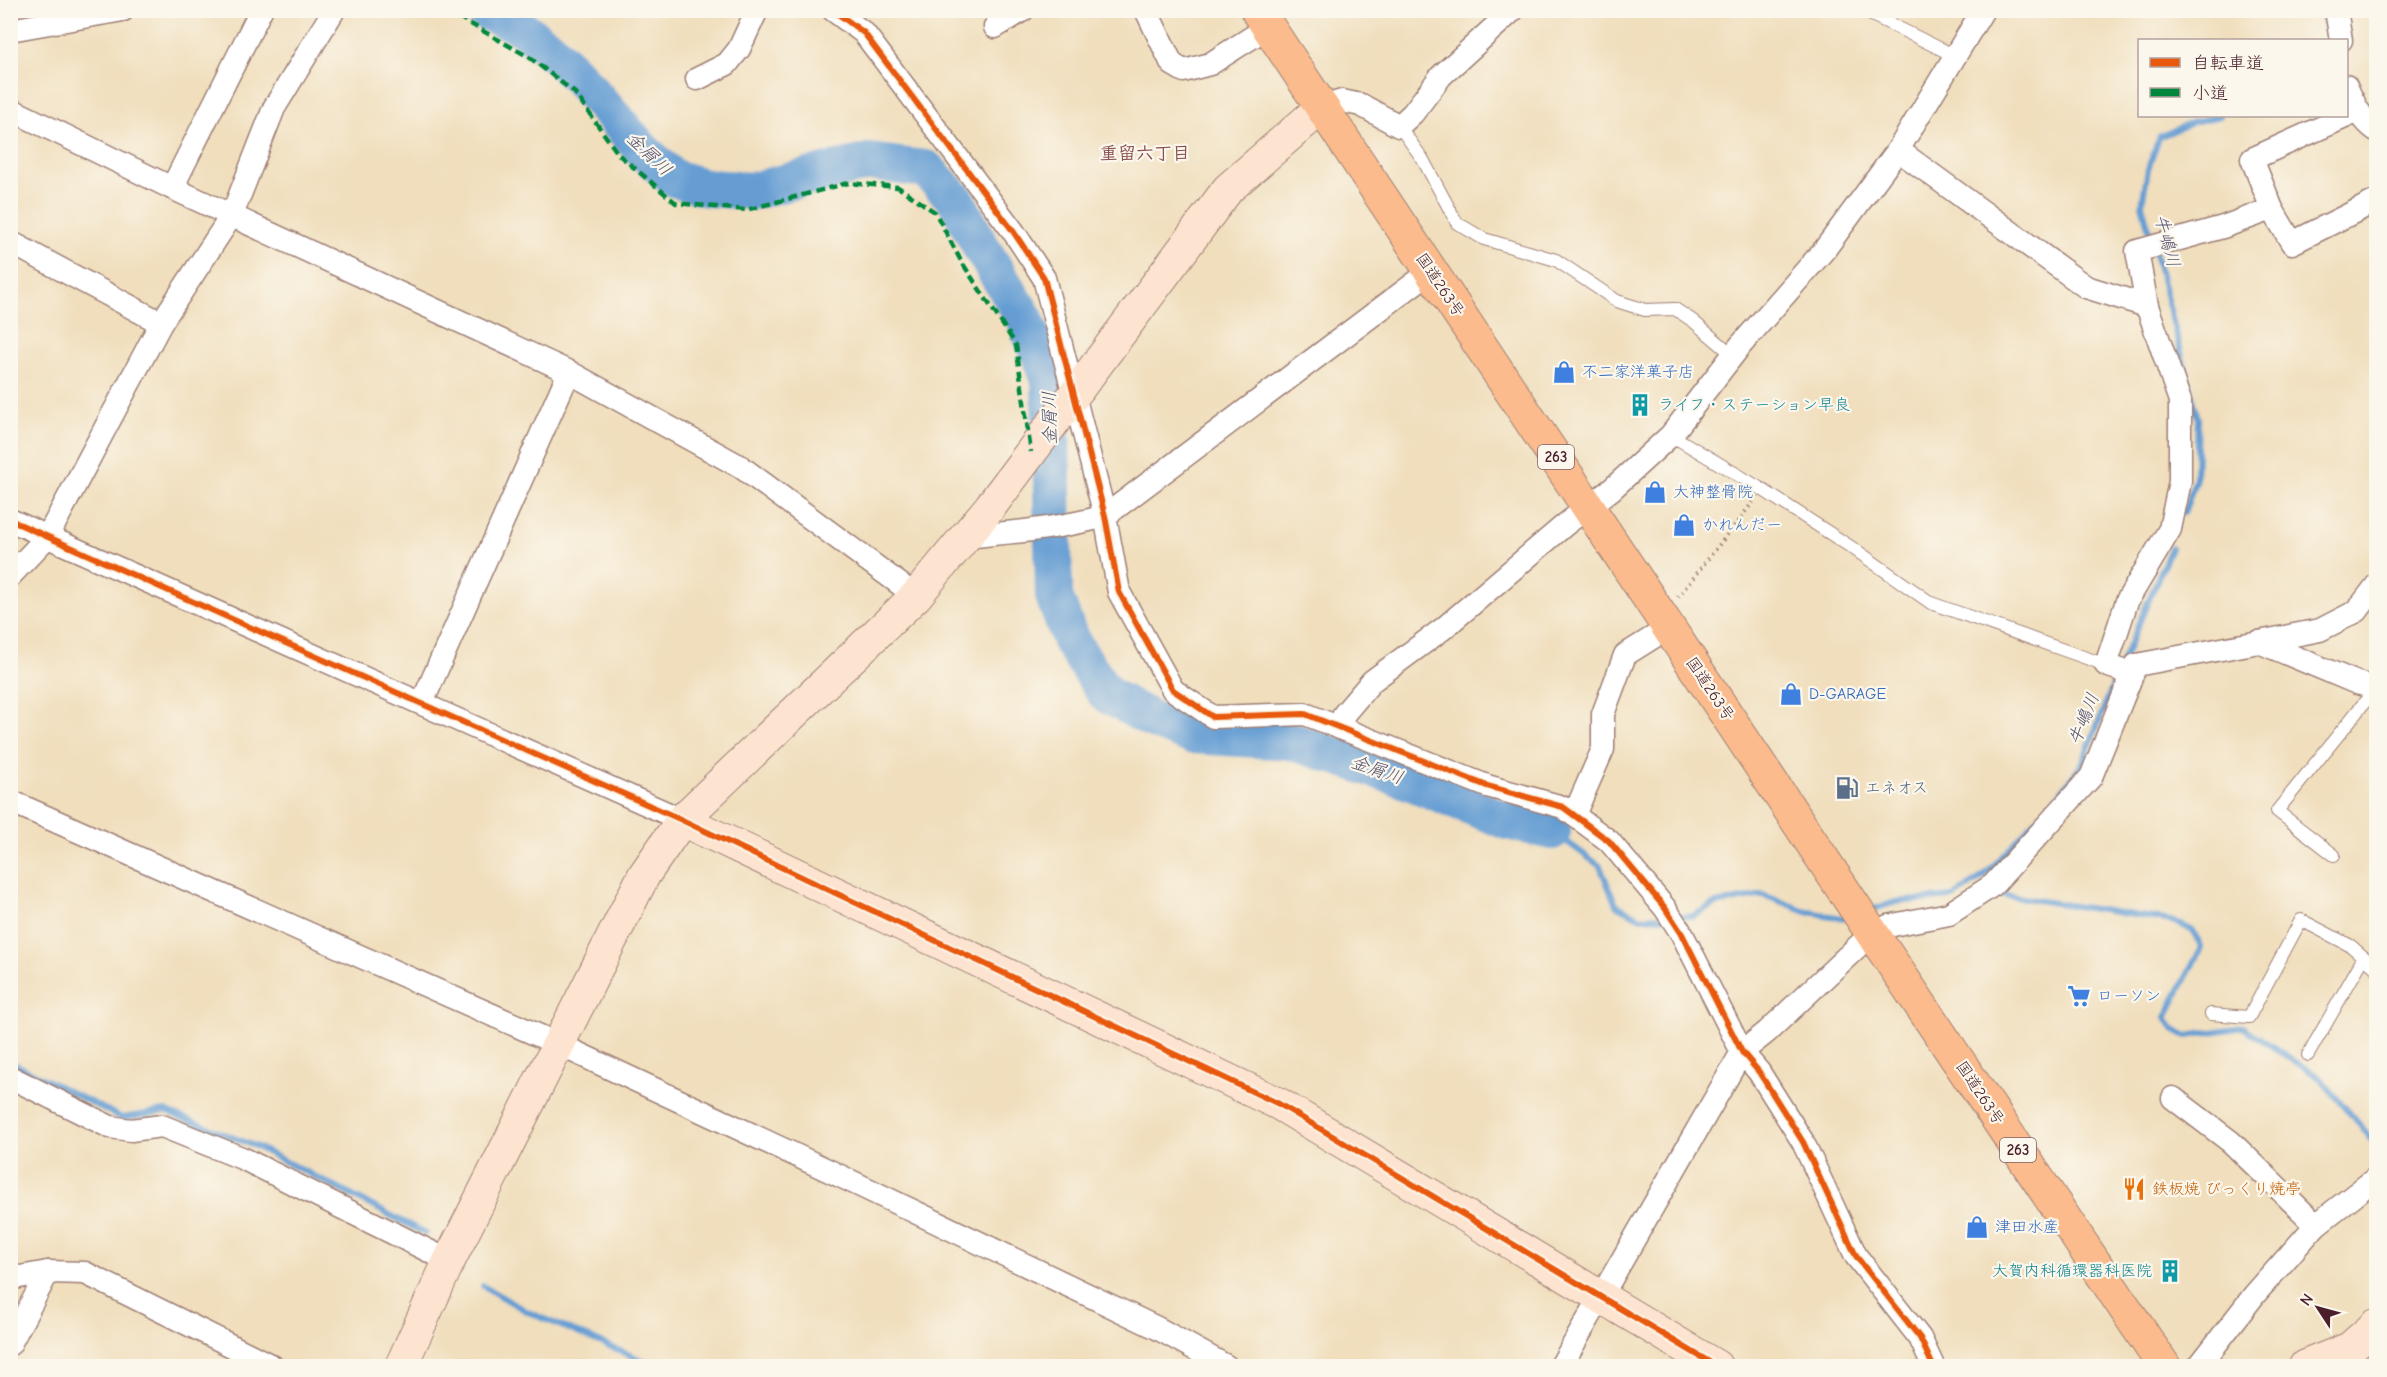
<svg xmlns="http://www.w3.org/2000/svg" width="2387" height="1377" font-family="'Comic Neue','Klee One',sans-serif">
<rect width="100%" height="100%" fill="#fbf7ec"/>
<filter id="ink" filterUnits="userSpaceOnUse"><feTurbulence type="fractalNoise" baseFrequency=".0167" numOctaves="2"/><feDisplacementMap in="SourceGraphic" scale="12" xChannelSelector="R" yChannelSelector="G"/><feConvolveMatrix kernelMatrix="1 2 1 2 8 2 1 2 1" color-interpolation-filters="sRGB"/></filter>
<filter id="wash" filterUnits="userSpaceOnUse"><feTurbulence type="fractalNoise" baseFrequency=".008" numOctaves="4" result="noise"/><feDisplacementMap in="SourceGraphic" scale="24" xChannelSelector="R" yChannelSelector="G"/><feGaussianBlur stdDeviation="1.35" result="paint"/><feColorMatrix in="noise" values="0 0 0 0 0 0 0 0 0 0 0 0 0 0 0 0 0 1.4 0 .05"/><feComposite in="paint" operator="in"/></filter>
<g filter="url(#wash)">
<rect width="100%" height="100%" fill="#f0debc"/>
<polygon fill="#d2bec3" points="2376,1339 2376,1366 2337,1366"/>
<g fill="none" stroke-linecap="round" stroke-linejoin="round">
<g stroke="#659dd3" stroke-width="6">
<polyline points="2318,10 2325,22 2330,40"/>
<polyline points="2152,242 2142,204 2148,169 2159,137 2193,122 2220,116"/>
<polyline points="2155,252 2198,419 2196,478 2184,513"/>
<polyline points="2121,665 2171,548"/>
<polyline points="1552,831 1600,866 1616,905 1641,918 1663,917"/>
<path d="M1997,894L2172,921C2187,927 2197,930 2201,948L2166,1017L2173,1029L2187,1036L2243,1027L2320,1078L2376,1144"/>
<polyline points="1869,910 1896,902 1953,897 1985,875 2054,801 2082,764 2117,675"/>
<polyline points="1677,917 1693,916 1715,904 1763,895 1809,912 1842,918 1848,917"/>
<polyline points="10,1062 122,1118 165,1111 255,1146 425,1233"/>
<polyline points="483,1286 528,1312 656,1366"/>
</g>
<polyline stroke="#659dd3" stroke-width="38" points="483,10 517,25 550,49 581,80 644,152 673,178 708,188 752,191 869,162 926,169 956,200 982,249 1025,319 1050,380 1054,596 1071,641 1106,694 1151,719 1191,735 1291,741 1401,778 1507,821 1552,831"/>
</g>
</g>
<g filter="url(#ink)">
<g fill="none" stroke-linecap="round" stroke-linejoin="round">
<g stroke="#9d7e74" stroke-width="14">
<g id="lane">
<polyline points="1862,10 1955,56"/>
<polyline points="1399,126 1422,158 1457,223 1484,239 1556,260 1617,301 1645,310 1675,309 1693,321 1733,355"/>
<polyline points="1671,435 1763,490 1857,551 1931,603 2106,665"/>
<polyline points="2334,855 2277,811 2376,688"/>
<polyline points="2211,1014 2249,1017 2301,920 2351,946 2376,968"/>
<polyline points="2308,1055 2364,957"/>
</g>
</g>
<g stroke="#9d7e74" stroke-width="25">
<g id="street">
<polyline points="833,10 864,33 1013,231 1044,278 1105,516 1119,592 1173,690 1213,717 1305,714 1487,786 1563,807 1609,841 1665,908 1682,934 1742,1052 1759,1072 1803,1142 1856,1256 1920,1338 1933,1366"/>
<polyline points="1146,10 1172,64 1184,71 1210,64 1268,27"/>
<polyline points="2336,10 2341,40"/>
<polyline points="995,27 1023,10"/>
<polyline points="10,30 123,10"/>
<polyline points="697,79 727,64 739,49 757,10"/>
<path d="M2346,86C2354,103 2361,120 2376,130"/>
<polyline points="1322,107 1342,101 1361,105 1399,126 1413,113 1441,76 1513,10"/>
<polyline points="10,109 172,188 569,372 741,467 916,596"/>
<polyline points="1898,150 2086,287 2147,306"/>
<polyline points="172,188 261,10"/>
<polyline points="2272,209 2252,159 2358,111"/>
<polyline points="10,242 161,323"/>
<polyline points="10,520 682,820"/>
<path d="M965,537C1013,532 1059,529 1105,516L1431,271"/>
<polyline points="10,576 48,536 161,323 232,215 274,108 334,10"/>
<polyline points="2259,642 2320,630 2357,611 2376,586"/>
<polyline points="2132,674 2106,665 2127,601 2170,529 2180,481 2180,401 2147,306 2137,251 2223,227 2272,209 2292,243 2376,201"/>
<polyline points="422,703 569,372"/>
<polyline points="1340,728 1344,714 1372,681 1444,628 1566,524 1612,489 1671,435 1740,346 1825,249 1898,150 1983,10"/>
<polyline points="10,801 560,1045 838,1175 1157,1328 1226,1366"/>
<polyline points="1574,815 1603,749 1603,714 1625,655 1668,628"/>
<polyline points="10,1077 110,1127 131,1130 162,1126 244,1159 449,1261"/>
<polyline points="2173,1098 2231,1142 2316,1225"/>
<polyline points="10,1277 14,1278 48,1272 85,1273 272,1366"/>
<polyline points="10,1344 48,1272"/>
<polyline points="1561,1366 1742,1052 1767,1032 1872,933 1888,926 1949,914 1993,885 2091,777 2136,665 2259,642 2357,683 2376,688"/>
<polyline points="2199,1366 2255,1294 2316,1225 2376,1178"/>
</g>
</g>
<g stroke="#9d7e74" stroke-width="34">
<g id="secondary">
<polyline points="682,820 1279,1104 1716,1366"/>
<polyline points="401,1366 449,1261 644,875 682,820 916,596 990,507 1228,189 1322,107"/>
<polyline points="2305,1366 2350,1348 2376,1325"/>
</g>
</g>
<g stroke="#9d7e74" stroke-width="35">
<polyline id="highway" points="1257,10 1872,933 2164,1366"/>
</g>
<polyline stroke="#9d7e74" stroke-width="4" stroke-dasharray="1.5 4.5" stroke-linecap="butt" points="1678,597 1753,502"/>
<use href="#lane" stroke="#fff" stroke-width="12"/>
<use href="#street" stroke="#fff" stroke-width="22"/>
<use href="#secondary" stroke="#fde4d1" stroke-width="32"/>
<use href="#highway" stroke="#fbbb8c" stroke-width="33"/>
<polyline stroke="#00873e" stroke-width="4.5" stroke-dasharray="9 4.5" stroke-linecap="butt" points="446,10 529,57 575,93 619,155 676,203 746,210 848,183 898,187 935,212 961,261 1016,345 1031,452"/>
<g stroke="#fbf7ec" stroke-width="10">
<g id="cycleway">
<polyline points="833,10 864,33 1013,231 1044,278 1105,516 1119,592 1173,690 1213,717 1305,714 1487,786 1563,807 1609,841 1665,908 1682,934 1742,1052 1759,1072 1803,1142 1856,1256 1920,1338 1933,1366"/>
<polyline points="10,520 682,820 1279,1104 1716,1366"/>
</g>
</g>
<use href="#cycleway" stroke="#e8590c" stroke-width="6"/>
</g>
</g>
<defs>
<g id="shop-bare" transform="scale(1.8)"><path d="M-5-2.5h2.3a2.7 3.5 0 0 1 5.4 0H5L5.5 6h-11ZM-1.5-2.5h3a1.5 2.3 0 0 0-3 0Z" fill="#3f7fe0" stroke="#fbf7ec" stroke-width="2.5" paint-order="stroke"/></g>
<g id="building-bare" transform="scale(1.8)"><path d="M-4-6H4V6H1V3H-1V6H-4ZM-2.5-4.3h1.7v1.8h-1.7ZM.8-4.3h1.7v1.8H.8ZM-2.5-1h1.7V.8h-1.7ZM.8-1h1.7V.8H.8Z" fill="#0f9aa8" stroke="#fbf7ec" stroke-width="2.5" paint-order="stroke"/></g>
<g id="fuel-bare" transform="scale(1.8)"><path d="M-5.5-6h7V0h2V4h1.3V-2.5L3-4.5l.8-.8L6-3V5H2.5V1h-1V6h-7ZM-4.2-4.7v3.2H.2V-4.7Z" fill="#5c6f8a" stroke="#fbf7ec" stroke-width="2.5" paint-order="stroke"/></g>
<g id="supermarket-bare" transform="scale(1.8)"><path d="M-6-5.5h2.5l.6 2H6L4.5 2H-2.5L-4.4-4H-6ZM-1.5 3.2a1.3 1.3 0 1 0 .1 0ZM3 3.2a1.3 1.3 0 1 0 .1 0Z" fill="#3f7fe0" stroke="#fbf7ec" stroke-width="2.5" paint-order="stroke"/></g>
<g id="restaurant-bare" transform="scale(1.8)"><path d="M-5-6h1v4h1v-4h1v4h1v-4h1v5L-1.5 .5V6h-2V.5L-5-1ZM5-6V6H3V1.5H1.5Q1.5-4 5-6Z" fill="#e8710a" stroke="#fbf7ec" stroke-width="2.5" paint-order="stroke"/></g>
</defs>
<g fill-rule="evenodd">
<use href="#shop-bare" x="1564" y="372"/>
<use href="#building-bare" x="1640" y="405"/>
<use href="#shop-bare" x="1655" y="492"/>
<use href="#shop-bare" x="1684" y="525"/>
<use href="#shop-bare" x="1791" y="694"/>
<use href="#fuel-bare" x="1847" y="788"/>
<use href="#supermarket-bare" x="2079" y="996"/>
<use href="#restaurant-bare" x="2134" y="1189"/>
<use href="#shop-bare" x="1977" y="1227"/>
<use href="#building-bare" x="2170" y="1271"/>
</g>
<g text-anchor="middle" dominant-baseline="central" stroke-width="4.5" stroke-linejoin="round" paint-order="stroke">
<g fill="#fbf7ec" stroke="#7f6065" stroke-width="1.5">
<rect x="1538" y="445" width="36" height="24" rx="4.5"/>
<rect x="2000" y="1138" width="36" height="24" rx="4.5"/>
</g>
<g font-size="15" font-weight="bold" fill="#4a1f2b">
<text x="1556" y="457">263</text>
<text x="2018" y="1150">263</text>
</g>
<g font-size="16" fill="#4a1f2b" stroke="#fbf7ec">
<text transform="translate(1440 285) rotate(56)">国道263号</text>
<text transform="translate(1710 689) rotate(56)">国道263号</text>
<text transform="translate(1980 1093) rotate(56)">国道263号</text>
</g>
<g font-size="16" fill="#366cbe" stroke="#fbf7ec" text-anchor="start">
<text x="1582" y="372">不二家洋菓子店</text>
<text x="1673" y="492">大神整骨院</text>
<text x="1702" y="525">かれんだー</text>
<text x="1809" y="694">D-GARAGE</text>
<text x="2097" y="996">ローソン</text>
<text x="1995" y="1227">津田水産</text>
</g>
<g font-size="16" fill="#0d838f" stroke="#fbf7ec" text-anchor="start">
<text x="1658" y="405">ライフ・ステーション早良</text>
<text x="2152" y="1271" text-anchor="end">大賀内科循環器科医院</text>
</g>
<g font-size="16" fill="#4e5e75" stroke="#fbf7ec" text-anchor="start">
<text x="1865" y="788">エネオス</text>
</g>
<g font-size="16" fill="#c56008" stroke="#fbf7ec" text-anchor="start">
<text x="2152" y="1189">鉄板焼 びっくり焼亭</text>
</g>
<g font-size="18" font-weight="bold" fill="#894f52" stroke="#fbf7ec">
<text x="1145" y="153">重留六丁目</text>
</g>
<g font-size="18" font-style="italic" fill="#55516e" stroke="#fbf7ec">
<text transform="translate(649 154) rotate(44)">金屑川</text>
<text transform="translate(2167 241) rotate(75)">牛嶋川</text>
<text transform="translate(1050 418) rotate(-91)">金屑川</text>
<text transform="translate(2084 719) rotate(-68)">牛嶋川</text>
<text transform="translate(1377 770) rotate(19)">金屑川</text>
</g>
</g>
<rect width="2387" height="1377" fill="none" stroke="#fbf7ec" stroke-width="36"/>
<rect x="2138" y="39" width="210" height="78" fill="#fbf7ec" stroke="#b4a19f" stroke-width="1.5"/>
<rect x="2150" y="58" width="30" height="9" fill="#e8590c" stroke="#b4a19f" stroke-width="1.5"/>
<text x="2192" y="69" font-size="18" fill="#4a1f2b">自転車道</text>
<rect x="2150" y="88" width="30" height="9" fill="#00873e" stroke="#b4a19f" stroke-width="1.5"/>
<text x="2192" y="99" font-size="18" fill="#4a1f2b">小道</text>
<g transform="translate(2318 1308) rotate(306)" stroke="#fbf7ec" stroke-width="4.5" paint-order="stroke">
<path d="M0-4.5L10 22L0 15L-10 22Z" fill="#4a1f2b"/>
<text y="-9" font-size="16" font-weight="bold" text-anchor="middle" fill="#4a1f2b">N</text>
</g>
</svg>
